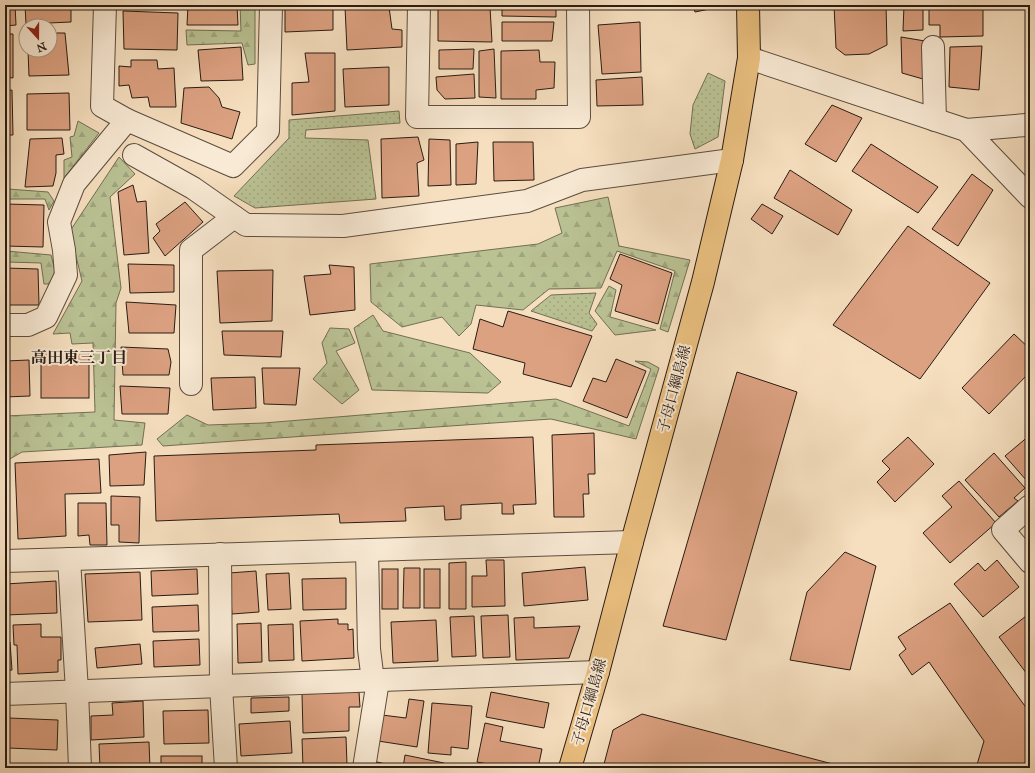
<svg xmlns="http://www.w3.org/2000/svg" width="1035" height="773" font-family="'IM FELL Great Primer','Noto Serif JP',serif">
<defs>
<pattern id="grass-dots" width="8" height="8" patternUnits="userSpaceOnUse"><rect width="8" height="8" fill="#bac294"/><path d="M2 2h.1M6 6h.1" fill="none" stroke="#a0a67f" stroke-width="1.8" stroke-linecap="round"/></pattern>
<pattern id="forest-firs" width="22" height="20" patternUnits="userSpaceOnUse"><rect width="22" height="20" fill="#bac294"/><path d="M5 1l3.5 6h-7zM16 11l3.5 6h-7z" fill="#a0a67f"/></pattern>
</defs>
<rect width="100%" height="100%" fill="#f6dfbf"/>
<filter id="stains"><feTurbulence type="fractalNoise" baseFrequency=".005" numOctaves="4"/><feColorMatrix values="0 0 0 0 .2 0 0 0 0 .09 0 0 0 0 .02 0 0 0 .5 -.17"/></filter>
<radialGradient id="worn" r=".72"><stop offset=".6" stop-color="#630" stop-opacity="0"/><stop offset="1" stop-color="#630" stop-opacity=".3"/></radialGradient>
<g fill="url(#grass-dots)" stroke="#726f54">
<polygon points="708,73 725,81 718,137 695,149 690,134 693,105"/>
<polygon points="399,111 400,123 306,130 305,138 368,140 376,199 255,208 234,196 289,138 289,120"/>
<polygon points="596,293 589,313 597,324 592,331 531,311 551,295"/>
</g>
<g fill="url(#forest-firs)" stroke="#726f54">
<polygon points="240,5 255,5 255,64 248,65 242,43 187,45 186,30 241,31"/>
<polygon points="78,121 99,133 64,178 64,160 72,157 70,137 74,136"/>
<polygon points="119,157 135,174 110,197 121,288 116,303 114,420 145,423 142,445 22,452 8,460 5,467 5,416 95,412 93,343 72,344 70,333 53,334 82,281 70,231"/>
<polygon points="8,189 48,192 54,201 49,210 45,199 5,199"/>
<polygon points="608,197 619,246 690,260 668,332 660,329 675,271 617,251 601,288 549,289 523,310 476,305 471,324 459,336 442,317 402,327 371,302 370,264 538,244 562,233 555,208"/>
<polygon points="6,251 51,255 55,271 51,284 44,284 41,263 7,262"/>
<polygon points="609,286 616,290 610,317 656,330 615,335 595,311"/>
<polygon points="373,315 383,331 470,353 501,382 488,393 372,390 354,328"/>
<polygon points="330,328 349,329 355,343 336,351 359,390 342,404 313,379 327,363 322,343"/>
<polygon points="635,361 648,362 659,368 636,439 551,419 163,446 157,439 187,415 208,425 264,423 556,399 629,426 651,369"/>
</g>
<g fill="#dca181" stroke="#291c14">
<polygon points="5,5 15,5 16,25 5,26"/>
<polygon points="25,5 71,5 71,22 26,24"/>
<polygon points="188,5 237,5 238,25 187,25"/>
<polygon points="285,5 333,5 333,30 285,32"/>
<polygon points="438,5 490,7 492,42 438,41"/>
<polygon points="502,5 556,5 556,17 502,16"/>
<polygon points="693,5 719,5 719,7 695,12"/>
<polygon points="834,5 886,5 887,45 869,54 845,55 836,48"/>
<polygon points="904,5 923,5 923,30 903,31"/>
<polygon points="929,5 983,5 983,36 940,37 940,25 929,25"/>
<polygon points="345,7 389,7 392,29 402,30 402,47 347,50"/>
<polygon points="123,11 178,13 177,50 124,49"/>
<polygon points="502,22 554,22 552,41 502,41"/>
<polygon points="640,22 641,72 602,74 598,25"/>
<polygon points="50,33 65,33 69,75 29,76 28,50 50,50"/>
<polygon points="5,34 13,34 13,78 5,77"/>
<polygon points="901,37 925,41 923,79 902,73"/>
<polygon points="982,46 979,90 949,87 950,47"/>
<polygon points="241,47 243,80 201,81 198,50"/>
<polygon points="474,49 473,69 439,69 439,50"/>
<polygon points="494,49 496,98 479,97 479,51"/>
<polygon points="539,50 540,62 555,62 554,88 536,90 536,99 501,99 501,51"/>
<polygon points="305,53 335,53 335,111 292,115 292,83 309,82"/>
<polygon points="131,60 157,60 158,69 174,68 176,107 150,107 148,97 132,98 129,85 119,86 119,66 131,67"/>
<polygon points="389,67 389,105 345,107 343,69"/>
<polygon points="474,74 475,98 445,99 437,90 436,77"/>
<polygon points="642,77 643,105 597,106 596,80"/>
<polygon points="209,87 219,98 222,107 240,112 232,139 181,123 184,88"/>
<polygon points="12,90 13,135 5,135 5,91"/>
<polygon points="69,93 70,130 27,130 27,94"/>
<polygon points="832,105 862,118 836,162 805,144"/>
<polygon points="418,137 424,160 417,163 419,196 382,198 381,139"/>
<polygon points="62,138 64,154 56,155 56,173 53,186 25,187 30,139"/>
<polygon points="429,139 450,140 451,185 428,186"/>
<polygon points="478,142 476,184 456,185 456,144"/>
<polygon points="493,142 533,142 534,180 494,181"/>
<polygon points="871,144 938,187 918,213 852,171"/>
<polygon points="790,170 852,210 838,235 774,198"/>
<polygon points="972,174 993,190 958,246 932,229"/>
<polygon points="133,185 137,202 146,201 149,253 124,255 118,192"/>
<polygon points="185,202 203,222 165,256 153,238 160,231 156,224"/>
<polygon points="5,204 44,205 43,247 5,246"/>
<polygon points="762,204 783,216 772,234 751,219"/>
<polygon points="908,226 990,283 920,379 833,325"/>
<polygon points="620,254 672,273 658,324 615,311 622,285 610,279"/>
<polygon points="128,264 174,265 174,292 130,293"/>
<polygon points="329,265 354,267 355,310 310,315 304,276 331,274"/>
<polygon points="5,268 38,269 39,305 5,305"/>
<polygon points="273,270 272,321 220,323 217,271"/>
<polygon points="126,302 176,305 174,333 129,333"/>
<polygon points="508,311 592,336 571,387 523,374 525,363 473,349 480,319 503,327"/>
<polygon points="222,331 283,331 281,357 224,355"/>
<polygon points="1014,334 1030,349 1030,372 989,414 962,388"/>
<polygon points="121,347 168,349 171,362 169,375 123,375"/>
<rect x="41" y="351" width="48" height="47"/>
<polygon points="616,359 646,371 627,418 583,401 593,378 606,382"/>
<polygon points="29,360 30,396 5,397 5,361"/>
<polygon points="262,368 300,368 296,405 264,404"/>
<polygon points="737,372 797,392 726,640 663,626"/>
<polygon points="255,377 256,408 213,410 211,378"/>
<polygon points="120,386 170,388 168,414 122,414"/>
<polygon points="594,433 595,474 588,474 589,494 583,494 584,517 554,517 552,435"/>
<polygon points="1030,435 1030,479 1027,481 1005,456"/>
<polygon points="533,437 536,504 513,505 514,514 502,514 502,503 461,505 461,519 445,520 444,506 405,508 406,521 340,523 339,514 156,521 154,456 316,450 316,445"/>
<polygon points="908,437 934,464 895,502 877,482 890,469 882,461"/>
<polygon points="146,452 144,485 110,486 109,455"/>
<polygon points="994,453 1025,488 1014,498 1018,501 999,517 965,480"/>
<polygon points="99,459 101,493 65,494 66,536 18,539 15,463"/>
<polygon points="959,481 996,523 950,563 923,533 952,507 942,496"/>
<polygon points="111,496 140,497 139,543 119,542 119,525 111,525"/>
<polygon points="78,503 106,503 107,545 90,545 89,535 78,536"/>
<polygon points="845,552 876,566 850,670 790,660 807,592"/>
<polygon points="486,560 504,560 505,606 472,607 472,576 487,576"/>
<polygon points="997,560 1019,587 983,617 954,584 978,563 985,571"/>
<polygon points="466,562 466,609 449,609 449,563"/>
<polygon points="585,567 588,600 524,606 522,573"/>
<polygon points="404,568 420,568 420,608 403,608"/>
<polygon points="197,569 198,594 152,596 151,571"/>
<rect x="382" y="569" width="16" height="40"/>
<rect x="424" y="569" width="16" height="39"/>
<polygon points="256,571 259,612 232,614 229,573"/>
<polygon points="140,572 142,620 88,622 85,574"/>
<polygon points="289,573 291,609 268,610 266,574"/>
<polygon points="346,578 346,609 303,610 302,579"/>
<polygon points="56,581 57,613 5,615 5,584"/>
<polygon points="950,603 1030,713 1030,768 976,768 984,741 929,662 912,675 899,655 906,649 898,637"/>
<polygon points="198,605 199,631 153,632 152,607"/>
<polygon points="1030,613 1030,671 1027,674 999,637"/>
<polygon points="508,615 510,657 483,658 481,616"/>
<polygon points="474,616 476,656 452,657 450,617"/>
<polygon points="534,617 534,628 580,626 569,658 516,660 514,618"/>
<polygon points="338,619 338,624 348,624 348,630 353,629 354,658 302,661 300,621"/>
<polygon points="436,620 438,661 393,663 391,622"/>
<polygon points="261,623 262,662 238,663 237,624"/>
<polygon points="41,624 41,637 61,637 61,660 58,660 58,672 18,674 17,645 14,645 13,625"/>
<polygon points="293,624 294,660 269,661 268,625"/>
<polygon points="199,639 200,665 154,667 153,641"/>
<polygon points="5,642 10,642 12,670 5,671"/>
<polygon points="140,644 142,664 97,668 95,648"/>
<polygon points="359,692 360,707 349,707 349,731 303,733 302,694"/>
<polygon points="491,692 549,703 544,728 486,717"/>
<polygon points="289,697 289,711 251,713 251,698"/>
<polygon points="409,699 424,701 417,747 378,741 382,715 406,718"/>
<polygon points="143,701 144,737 91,740 91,716 113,715 112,703"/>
<polygon points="432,703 472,706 468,749 451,747 451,755 428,753"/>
<polygon points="208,710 209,743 164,744 163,711"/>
<polygon points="642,714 848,768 603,768 613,730"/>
<polygon points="9,718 58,720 57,750 8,748"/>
<polygon points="290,721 292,753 241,756 239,724"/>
<polygon points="485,723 503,727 500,741 542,749 538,768 508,768 477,762"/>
<polygon points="346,737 347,765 303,767 302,739"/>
<polygon points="149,742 150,768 100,768 99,744"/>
<polygon points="405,755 444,763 443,768 376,768 377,762 403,768"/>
<rect x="161" y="756" width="41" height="12"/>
<polygon points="67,764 68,768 43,768 43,765"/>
</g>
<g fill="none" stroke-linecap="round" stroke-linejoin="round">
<g stroke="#5c4d3f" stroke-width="24">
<g id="minor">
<polyline points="105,5 102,106 127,120 233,166 268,131 271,5"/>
<polyline points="419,5 417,117 579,117 578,5"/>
<polyline points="933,47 935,120"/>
<polyline points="749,58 966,130 1026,125 1030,124"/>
<polyline points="966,130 1030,197"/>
<polyline points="134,155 193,188 246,225 343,226 527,201 582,180 732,160"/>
<polyline points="5,325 28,325 46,317 66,275 64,250 59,222 74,184 127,120"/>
<polyline points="191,384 191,250 234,217"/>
<polyline points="1030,506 1003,530 1030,562"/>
<polyline points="220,554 221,686 226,768"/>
<polyline points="69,559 77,691 80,768"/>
<polyline points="5,561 632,542"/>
<polyline points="5,694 598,672"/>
<polyline points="364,768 377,687 373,681 369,649 367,550"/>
</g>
</g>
<g stroke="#291c14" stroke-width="24">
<polyline id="major" points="570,768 598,672 632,542 703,282 732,160 749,58 748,5"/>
</g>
<use href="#minor" stroke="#f9ead5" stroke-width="22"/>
<use href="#major" stroke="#ebc080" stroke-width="22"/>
</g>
<g text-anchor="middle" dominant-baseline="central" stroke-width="4" stroke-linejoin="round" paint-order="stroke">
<g font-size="15" fill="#291c14" stroke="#f9ead5">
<text transform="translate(674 389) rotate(-75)">子母口綱島線</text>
<text transform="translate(589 702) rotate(-74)">子母口綱島線</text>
</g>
<g font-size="16" font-weight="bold" fill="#291c14" stroke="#f9ead5">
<text x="79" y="357">高田東三丁目</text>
</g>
</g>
<rect width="1035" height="773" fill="none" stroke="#f6dfbf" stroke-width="20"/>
<rect x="6" y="6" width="1023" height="761" fill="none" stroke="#291c14" stroke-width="2"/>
<rect x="10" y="10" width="1015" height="753" fill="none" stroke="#291c14"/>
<g transform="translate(38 38) rotate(159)"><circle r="19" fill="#f9ead5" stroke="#a69888"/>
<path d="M0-3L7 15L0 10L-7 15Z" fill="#8f2418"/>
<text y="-6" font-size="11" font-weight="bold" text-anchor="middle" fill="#291c14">N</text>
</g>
<rect width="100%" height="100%" filter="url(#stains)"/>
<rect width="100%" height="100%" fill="url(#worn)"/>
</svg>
